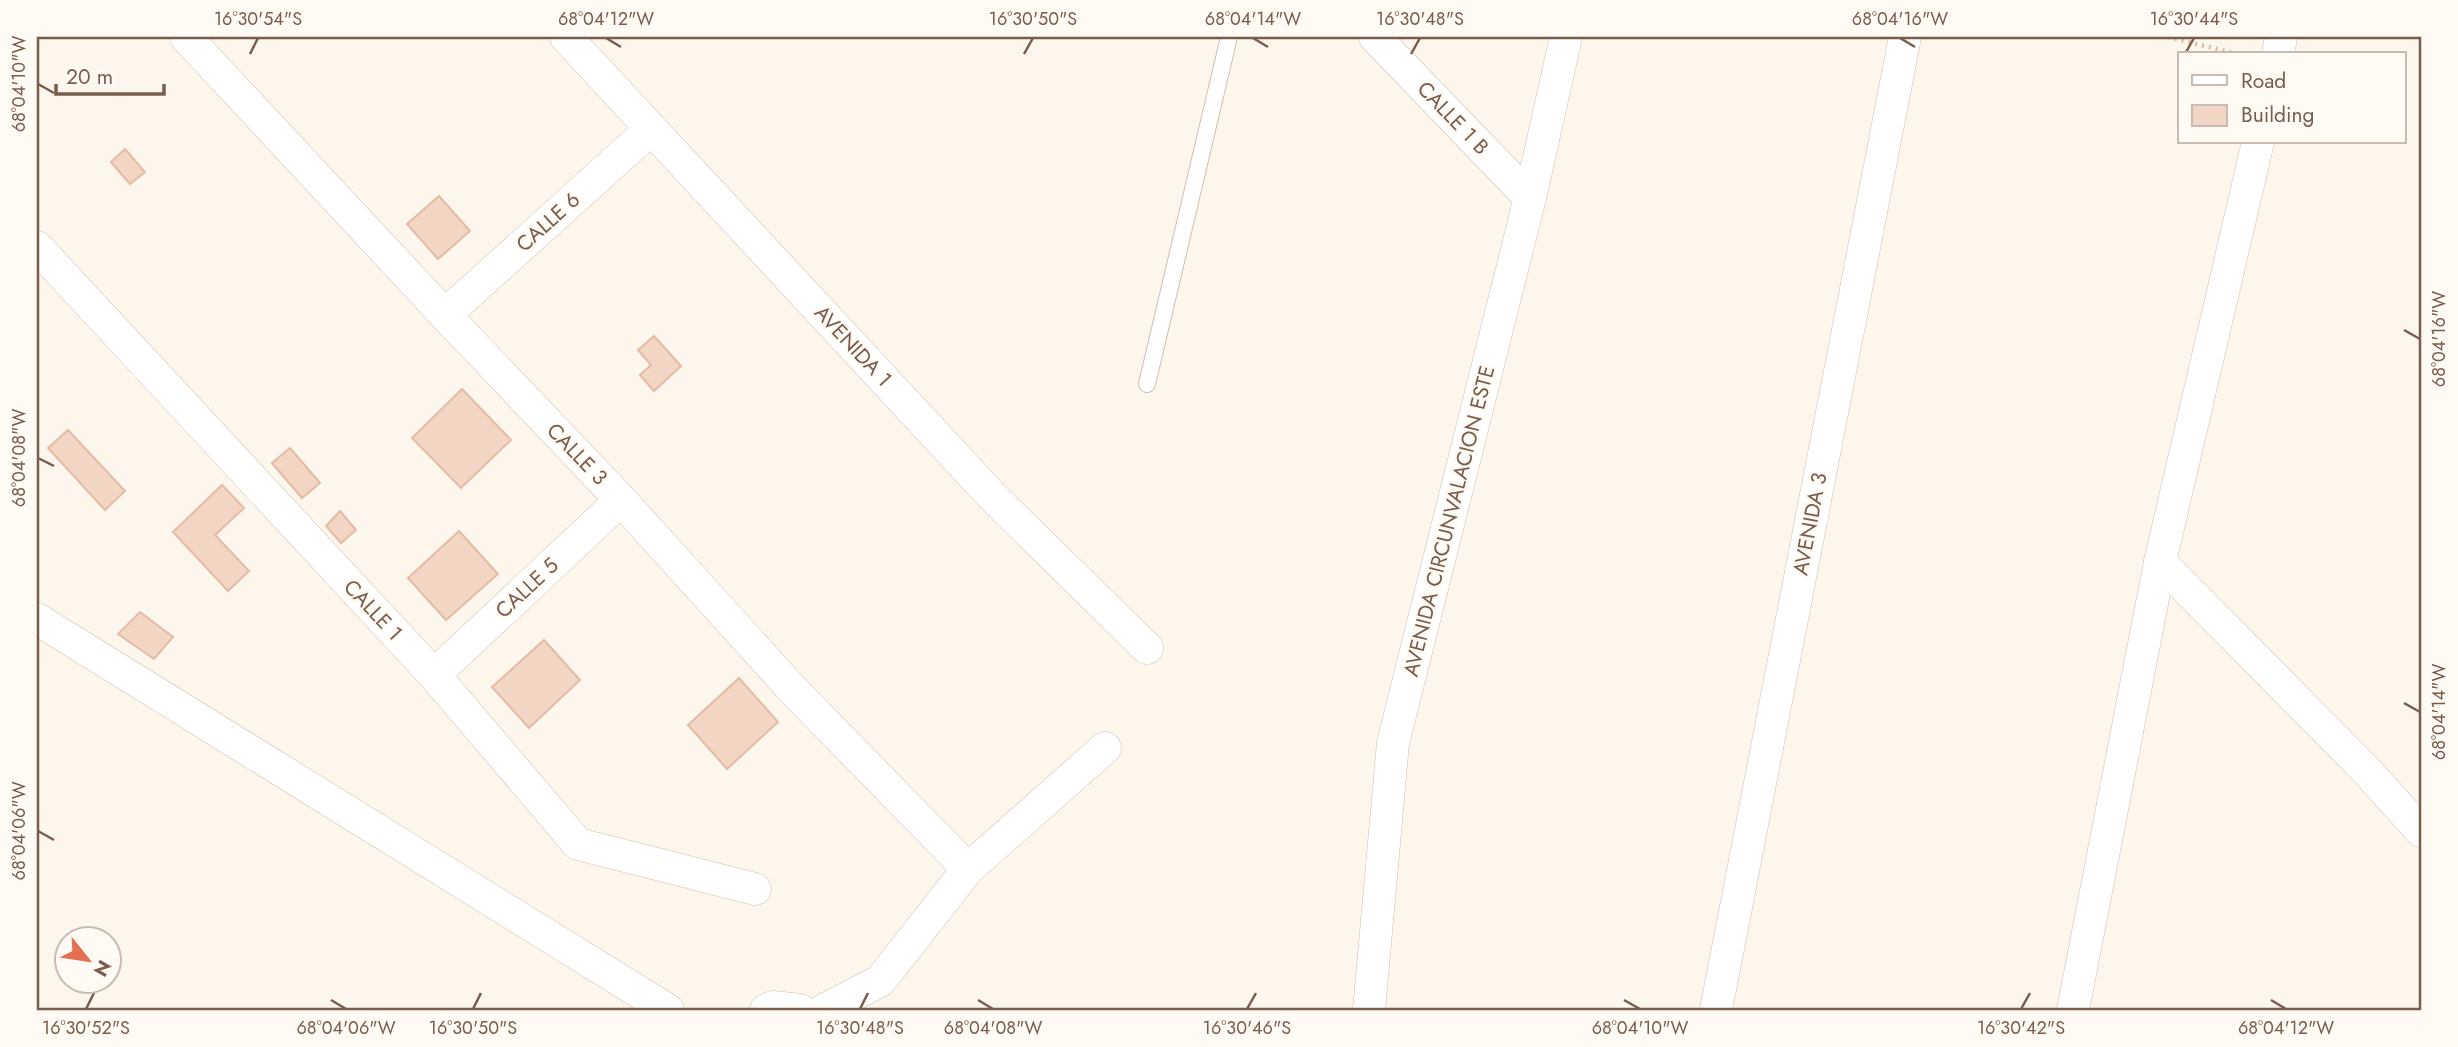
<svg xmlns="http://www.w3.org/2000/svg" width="2458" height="1047" font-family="Jost,sans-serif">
<rect width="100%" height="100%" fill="#fdf6ec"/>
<g fill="#f3d5c3" stroke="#e6bba3" stroke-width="2">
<polygon points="125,149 145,172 130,184 111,162"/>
<polygon points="439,196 470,231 438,259 407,224"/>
<polygon points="654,336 681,366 654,391 640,375 651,365 638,350"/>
<polygon points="462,389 511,440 461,488 412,438"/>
<polygon points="68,430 125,491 105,510 48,448"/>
<polygon points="290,448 320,483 302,498 272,463"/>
<polygon points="222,485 244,508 215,535 249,571 228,591 173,532"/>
<polygon points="340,511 356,530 341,543 326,526"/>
<polygon points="459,531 498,574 446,620 408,578"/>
<polygon points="140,612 173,637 154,659 118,634"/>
<polygon points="544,640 580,680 529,728 492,687"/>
<polygon points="739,678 778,722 727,769 688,725"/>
</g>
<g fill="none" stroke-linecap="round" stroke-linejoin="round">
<g stroke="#d1beb0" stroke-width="18">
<polyline id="service" points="1147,384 1229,37"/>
</g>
<g stroke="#d1beb0" stroke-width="33">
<g id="minor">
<polyline points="186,37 445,315 621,500 793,690 968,869"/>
<polyline points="566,37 993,497 1147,648"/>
<polyline points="1375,37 1530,198"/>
<polyline points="2278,54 2281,37"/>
<polyline points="37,247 434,675 578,844 755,889"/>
<polyline points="445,315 651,129"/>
<polyline points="2160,562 2366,770 2421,831"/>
<polyline points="37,619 668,1010"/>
<polyline points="434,675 621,500"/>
<polyline points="766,1010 773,1007 800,1010"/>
<polyline points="824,1010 880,981 968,869 1105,748"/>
<polyline points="1369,1010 1393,743 1530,198 1566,37"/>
<polyline points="1716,1010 1905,37"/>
<polyline points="2073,1010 2160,562 2258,142"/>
</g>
</g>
<polyline stroke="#d9b8a5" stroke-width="4.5" stroke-dasharray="2 5" stroke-linecap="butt" points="2168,37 2237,54"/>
<use href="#service" stroke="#fff" stroke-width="16"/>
<use href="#minor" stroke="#fff" stroke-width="32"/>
</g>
<path fill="none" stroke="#7a5c4d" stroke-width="2.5" d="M606,38L621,47M1253,38L1268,47M1900,38L1915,47M250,54L258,38M1024,54L1033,38M1411,54L1420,38M2185,54L2194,38M38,84L54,93M2404,330L2420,339M38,458L54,466M2404,703L2420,712M38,831L54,840M331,1000L346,1009M978,1000L993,1009M1624,1000L1640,1009M2271,1000L2286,1009M86,1009L94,993M473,1009L481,993M860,1009L868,993M1247,1009L1256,993M2021,1009L2030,993"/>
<g text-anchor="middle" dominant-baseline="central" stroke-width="5" stroke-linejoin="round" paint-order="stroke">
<g font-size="21" fill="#7a5c4d" stroke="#fffaf3">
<text transform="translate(1453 118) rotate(46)">CALLE 1 B</text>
<text transform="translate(548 222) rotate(-42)">CALLE 6</text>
<text transform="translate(853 346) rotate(47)">AVENIDA 1</text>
<text transform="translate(577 454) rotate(46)">CALLE 3</text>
<text transform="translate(1449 521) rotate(-76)">AVENIDA CIRCUNVALACION ESTE</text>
<text transform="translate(1810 524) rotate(-79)">AVENIDA 3</text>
<text transform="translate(527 588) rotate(-43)">CALLE 5</text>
<text transform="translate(373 610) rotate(47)">CALLE 1</text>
</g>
</g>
<rect width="2458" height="1047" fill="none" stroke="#fffaf3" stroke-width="77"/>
<rect x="2178" y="52" width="228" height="91" fill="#fffaf3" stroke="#cabbb1" stroke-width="2"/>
<rect x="2192" y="75" width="35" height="10" fill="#ffffff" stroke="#cabbb1" stroke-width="2"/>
<text x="2241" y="88" font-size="21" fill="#7a5c4d">Road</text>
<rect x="2192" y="105" width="35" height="21" fill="#f3d5c3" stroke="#cabbb1" stroke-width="2"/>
<text x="2241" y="122" font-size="21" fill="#7a5c4d">Building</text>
<g transform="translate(88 960) rotate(120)"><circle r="33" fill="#fffaf3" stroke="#cabbb1" stroke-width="2"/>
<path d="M0-5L12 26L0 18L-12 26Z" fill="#e76f51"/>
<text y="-10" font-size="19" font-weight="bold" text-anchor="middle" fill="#7a5c4d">N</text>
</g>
<path d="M56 84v10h108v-10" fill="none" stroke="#7a5c4d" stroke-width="3.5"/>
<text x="66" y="84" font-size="21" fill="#7a5c4d" stroke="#fffaf3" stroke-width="5" paint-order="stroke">20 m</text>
<rect x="38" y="38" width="2382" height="971" fill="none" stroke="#7a5c4d" stroke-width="2.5"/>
<g font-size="18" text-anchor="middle" fill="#7a5c4d">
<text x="258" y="25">16°30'54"S</text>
<text x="606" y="25">68°04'12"W</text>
<text x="1033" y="25">16°30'50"S</text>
<text x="1253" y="25">68°04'14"W</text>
<text x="1420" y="25">16°30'48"S</text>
<text x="1900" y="25">68°04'16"W</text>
<text x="2194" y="25">16°30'44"S</text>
<text transform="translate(19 84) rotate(-90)" y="6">68°04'10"W</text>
<text transform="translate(2439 339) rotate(-90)" y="6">68°04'16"W</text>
<text transform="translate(19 458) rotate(-90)" y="6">68°04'08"W</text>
<text transform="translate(2439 712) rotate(-90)" y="6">68°04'14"W</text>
<text transform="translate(19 831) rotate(-90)" y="6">68°04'06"W</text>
<text x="86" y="1034">16°30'52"S</text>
<text x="346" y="1034">68°04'06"W</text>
<text x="473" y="1034">16°30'50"S</text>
<text x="860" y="1034">16°30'48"S</text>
<text x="993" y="1034">68°04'08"W</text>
<text x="1247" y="1034">16°30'46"S</text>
<text x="1640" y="1034">68°04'10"W</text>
<text x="2021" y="1034">16°30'42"S</text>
<text x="2286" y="1034">68°04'12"W</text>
</g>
</svg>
